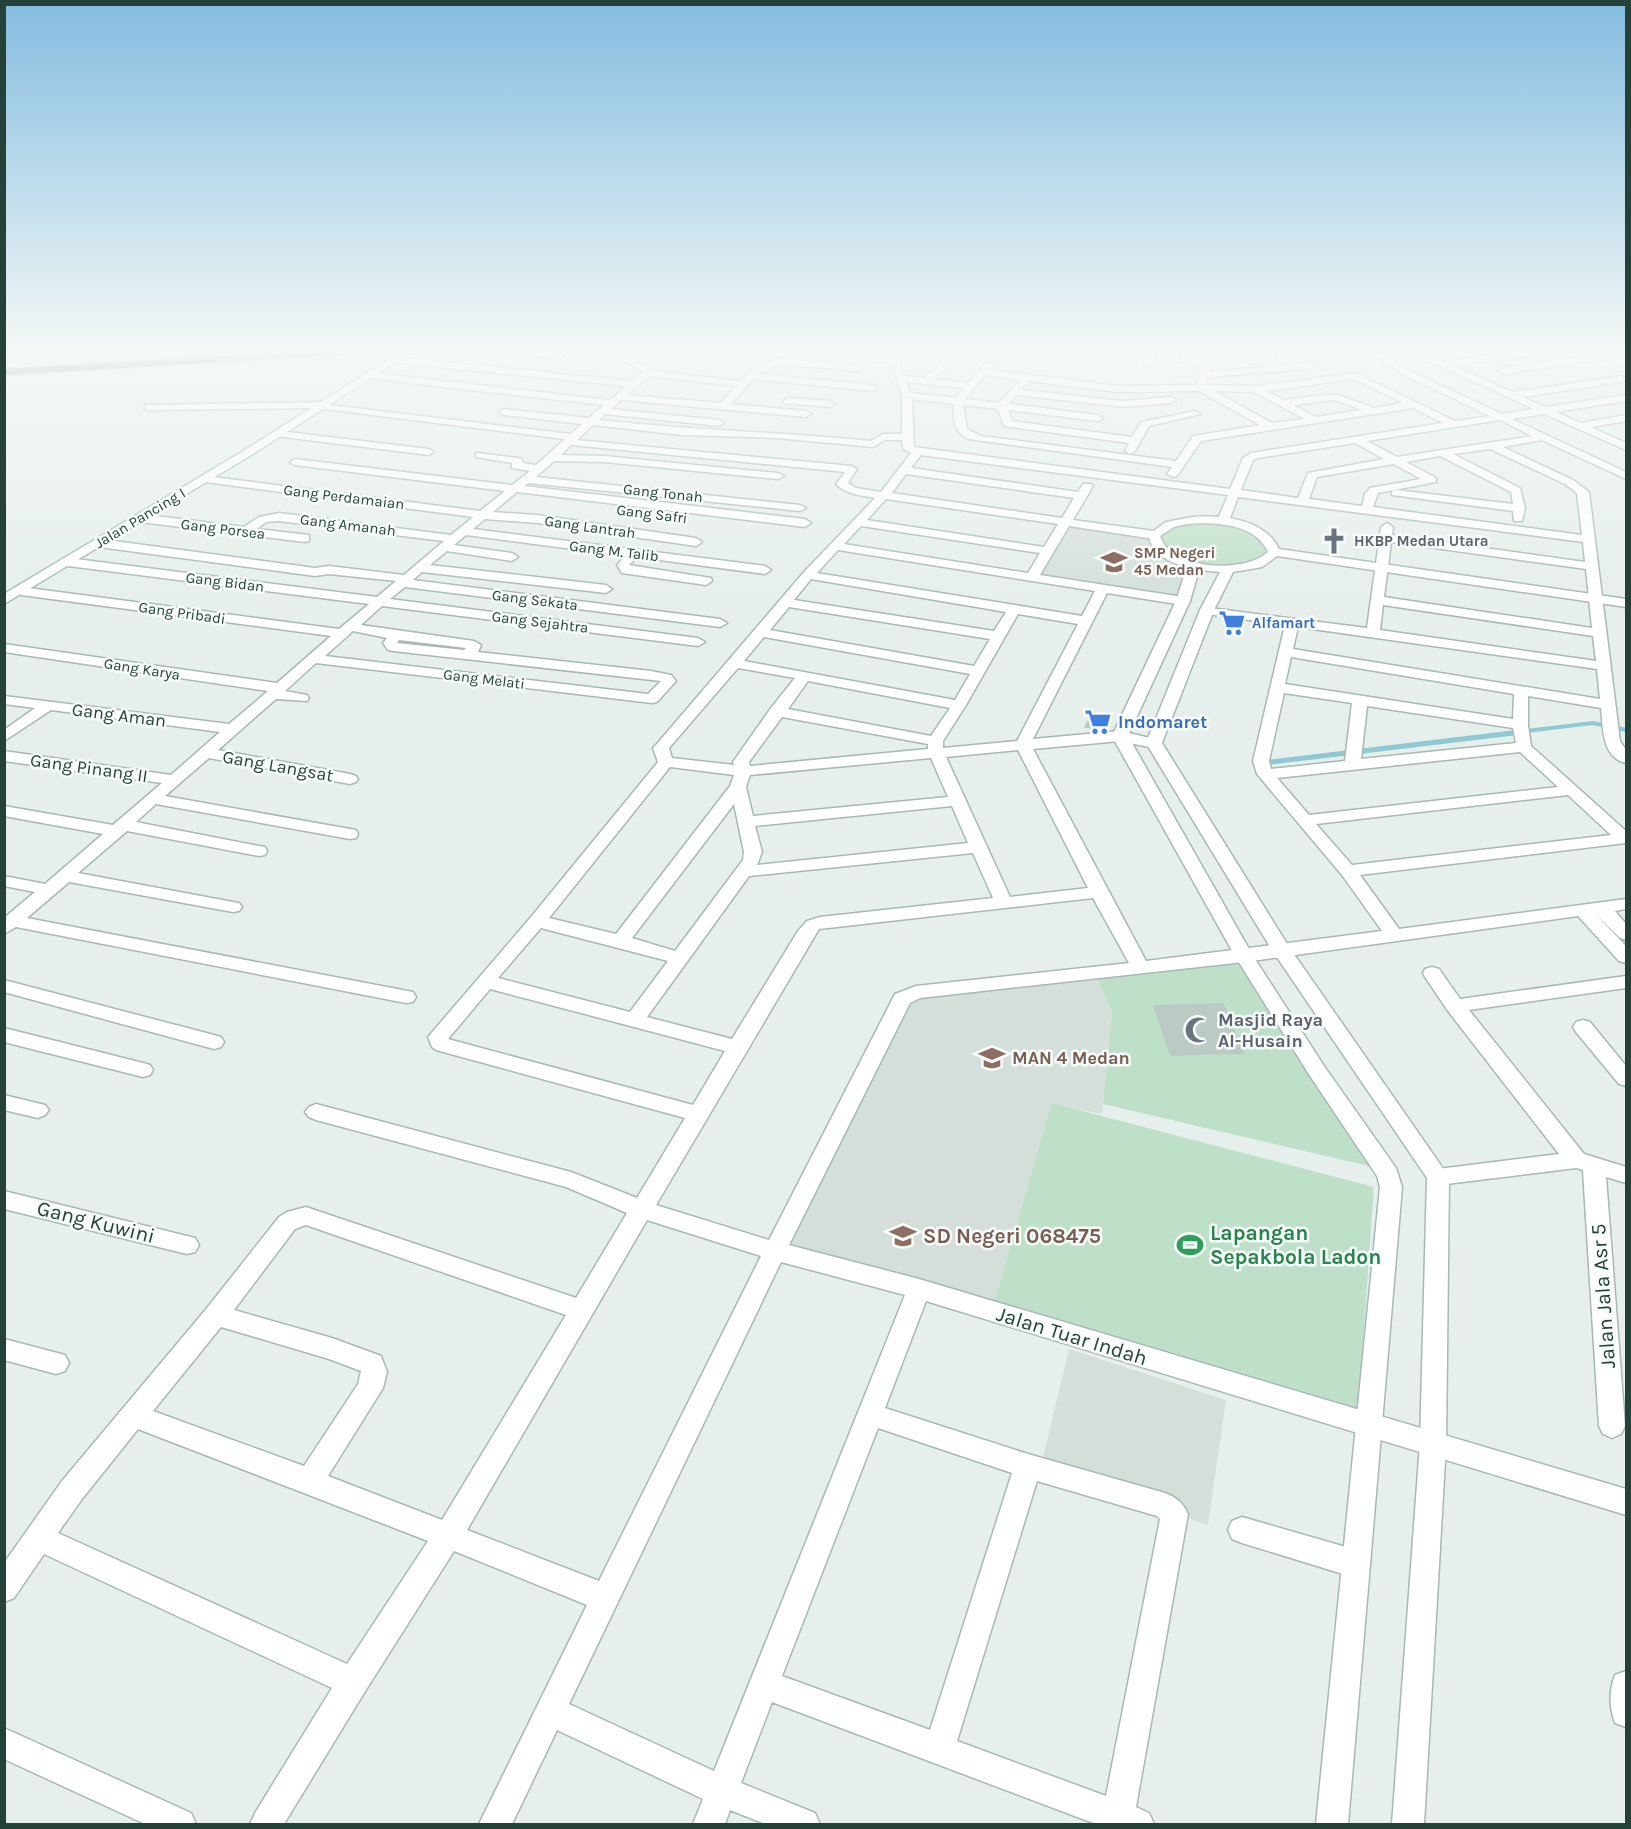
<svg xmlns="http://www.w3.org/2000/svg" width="1631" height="1829" font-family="Karla,sans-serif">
<rect width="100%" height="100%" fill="#e6efeb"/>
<g fill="#d4dfda">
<polygon points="19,349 178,349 102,354 12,356"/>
<polygon points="1066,522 1154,535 1194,565 1181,600 1036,576"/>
<polygon points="1095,974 1112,1012 1102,1114 1052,1104 1020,1225 994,1303 784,1247 909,998"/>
<polygon points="1069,1349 1226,1400 1208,1525 1041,1466"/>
</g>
<g fill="#bfe0c8">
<polygon points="1203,520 1244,526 1274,552 1250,567 1194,565 1154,543 1163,527"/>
<polygon points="1243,960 1373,1167 1103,1104 1112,1012 1095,974"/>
<polygon points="1052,1103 1374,1187 1358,1414 994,1303"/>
</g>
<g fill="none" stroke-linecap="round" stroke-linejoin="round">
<polyline stroke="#8ec9d4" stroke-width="4" points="1517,732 1593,723 1626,730"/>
<polyline stroke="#8ec9d4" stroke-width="5" points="1271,762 1529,731"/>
</g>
<g fill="#bbcac4" stroke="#b8c9c2" stroke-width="1.5">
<polygon points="1092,713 1111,717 1105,730 1085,727"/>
<polygon points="1223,1004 1243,1053 1171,1055 1154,1006"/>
</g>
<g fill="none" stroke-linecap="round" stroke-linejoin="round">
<g stroke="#a8b8b2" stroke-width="3">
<g id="minor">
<polygon points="450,349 492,349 488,352 427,357 422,354 427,351"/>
<path d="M500,349C516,349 550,347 564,356L559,359Z"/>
<path d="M602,349H614L652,371L741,381L750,371L777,358L856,366L861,369L859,371L778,364L759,374L873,385L878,388L873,391L753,379L731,404L806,411L811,414L806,417L621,400L611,409L719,420L724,423L719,426L605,414L599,420C690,430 780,432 871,441L883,434H902V395L893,365L873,360L869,349H878L880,356L900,361L904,376L924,378L945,360L950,363L934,379L968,383L979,370L989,362L994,365L990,370L1118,386L1197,385L1202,365L1181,362L1179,360L1184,349H1193L1190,358L1205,360L1209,349H1218L1209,372L1269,367L1264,349H1273L1278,366L1309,363L1314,366L1309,369L1207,377L1206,385L1256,386L1355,373L1455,421L1490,416L1406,376L1365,349H1376L1412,372L1502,414L1534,409L1426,360V356H1432L1444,361L1531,349H1550L1546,353L1453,366L1513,392L1622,376L1626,379L1622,382L1522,397L1546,407L1626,395V401L1556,412L1581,423L1626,415V421L1591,427L1626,443V450L1544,414L1512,419L1626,472V479L1542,440L1503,447L1573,480L1589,492L1620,741L1626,750V763C1602,758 1603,728 1601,708L1528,696V725L1531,746L1626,831V843L1360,875L1399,929L1626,899V909L1615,911L1626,924V940L1620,938L1595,914L1626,946V963L1619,961L1578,916L1244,962L920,998L910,1003L789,1245L919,1279L1626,1489V1515L926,1301L885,1408L1028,1454L1165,1493C1177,1498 1183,1503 1188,1514L1136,1807L1149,1813L1154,1824H1096L772,1702L741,1783L815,1813L820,1824H765L730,1810L725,1824H693L703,1799L557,1730L512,1824H479L587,1605L454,1551L364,1693L284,1824H250L255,1813L332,1688L44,1554L14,1598L4,1602V1563L62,1481L207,1308L279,1217L287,1212L306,1207L576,1298L627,1213L566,1187L316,1120L309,1117L305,1112L309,1107L316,1104L571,1172L637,1198L685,1118L436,1050L432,1047L428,1037L531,917L658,762L653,748L656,745L804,572L875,498C860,495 847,495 836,484L845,472L571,445L561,455L604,456L778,473L784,476L778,479L604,462L554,461L536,477L800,505L806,508L800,511L529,483L524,486L805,519L811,523L805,527L517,492L493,512L537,515L696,538L702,542L696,546L537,523L485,519L473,529L765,566L771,570L765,574L637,557L629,565L711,578L712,581L706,585L622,573L617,565L625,556L466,535L454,545L512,553L518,557L512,561L447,551L430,565L606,585L612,589L606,593L422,572L413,580L720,619L727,623L720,627L405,587L390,599L698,638L705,642L698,646L382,606L361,625L474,641L481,645L478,652L651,671L671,675L676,681L657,702L652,703L316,663L285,691L307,695L309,698L307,701L276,699L218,750L350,774L356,776L358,779L356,782L350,784L209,758L165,796L350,829L356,830L358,834L356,838L350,839L156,804L136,822L259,846L265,847L267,851L265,855L259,856L127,831L78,873L233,902L239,903L242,907L239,911L233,912L69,882L27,918L413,992L416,997L413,1002L406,1003L16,927L4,934V918L35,892L4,886V876L45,884L103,834L4,816V806L113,825L162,783L4,761V751L171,775L220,732L51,710L4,741V730L35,708L4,704V696L229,724L268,691L4,652V644L277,683L331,636L21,595L15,591L21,587L339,629L369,604L68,566L62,562L68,558L377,597L396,581L329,574L315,576L99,547L93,543L99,539L315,568L329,566L404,575L444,541L279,521L266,522L257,529L309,535V541L305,542L140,522L134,518L140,514L244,527L259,517L279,513L451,535L473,517L205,482L199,479L205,476L480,511L505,491L295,465L290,462L295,459L512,485L530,471L512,468V463L476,457V453L518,458L522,459L523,463L536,465L565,439L317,408L149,410L145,409V405L324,402L329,405L571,434L582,424L504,415L499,412L504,409L589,418L604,405L373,379L368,376L373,373L610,400L626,386L398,363L393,360L398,357L632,381L643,372ZM985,375L1020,380L999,403L965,399ZM650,376L736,386L721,403L627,395ZM1354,379L1403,403L1374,408L1336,394L1284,400L1266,391ZM1029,381L1118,392L1199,391L1260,425L1193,436L1176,461L981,436L967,429L963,405L998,409L1004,426L1129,443L1125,451L1130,454L1135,451L1149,426L1200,414L1195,411L1141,422L1132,437L1012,421L1008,410L1098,421L1103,418L1098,415L1009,404L1016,395L1123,407L1171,403L1176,400L1171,397L1123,401L1021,390ZM906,382L964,388L955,398L911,393ZM1214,391L1254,392L1305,419L1272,423ZM912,399L953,404C954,419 953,431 968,439L1172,467L1167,474L1173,477L1177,476L1201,441L1413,408L1443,423L1251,453L1243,458L1230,489L914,447ZM1336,400L1361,410L1316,417L1293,405ZM1500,420L1532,436L1397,457L1367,441ZM593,425L682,435L776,438L873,447L885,440H902L903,449L911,453L881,492L856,488L848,483L857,469L852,466L577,440ZM1355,443L1384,459L1308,473L1298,498L1241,490L1253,460L1258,458ZM1490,449L1565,484L1577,493L1582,535L1373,507L1378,493L1436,482V478L1406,462L1440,456L1511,492L1513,504L1396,490L1392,491V495L1513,511L1514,521H1522L1525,508L1520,488L1453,454ZM921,455L1228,495L1217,521L1223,525L1229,521L1238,497L1583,542L1585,562L1392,535L1393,527L1387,523L1381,527L1367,628L1202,607L1200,610L1202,613L1207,614L1285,625L1253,761L1257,774L1342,875L1382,931L1146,961L1033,749L1120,741L1154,748L1162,743L1159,740L1120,731L1033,739L1107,593L1183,605L1190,601L1183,597L1040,575L1069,526L1154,539L1160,535L1154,531L1073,520L1093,486L1091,484H1083L1078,492L911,468ZM1394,464L1421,479L1370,488L1365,494L1362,506L1309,499L1317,477ZM906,474L1074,498L1062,518L892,493ZM886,499L1058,524L1044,547L867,520ZM861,526L1040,553L1028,573L844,544ZM1391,542L1586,569L1592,628L1384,597ZM838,550L1095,591L1082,616L817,573ZM811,579L1006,612L994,631L794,600ZM1383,605L1593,636L1596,661L1380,630ZM789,607L990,639L974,666L770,630ZM1018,614L1078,624L1017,741L943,748V741L966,705ZM1298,627L1597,669L1600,699L1293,649ZM353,631L387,638L383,643L388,650L393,651L661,681L648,694L325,656ZM764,637L970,674L955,700L744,661ZM399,640L466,648L464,650L397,643ZM1291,657L1514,694L1513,719L1285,684ZM738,668L795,678L771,708L733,762L734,765L672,758L669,748ZM808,681L950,708L931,736L788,709ZM1284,693L1352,703L1345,761L1271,769L1269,761ZM1367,706L1513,728L1516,743L1361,759ZM782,717L928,744V749L750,766L749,762ZM1018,750L1088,888L1010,897L946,757ZM1520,752L1558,787L1309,815L1277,778ZM931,758L948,797L753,816L746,787L750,775ZM670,767L734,775L730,786L616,934L549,918ZM1568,795L1611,835L1352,865L1316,824ZM734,804L744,852L743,860L675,951L632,938ZM952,806L968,843L757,865L762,852L755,826ZM973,853L993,898L820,917L807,921L798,931L732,1039L647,1017L749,876ZM1093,898L1129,963L916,986L895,994L769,1240L656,1205L819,929ZM541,928L668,961L630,1012L498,978ZM490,989L725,1051L693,1105L448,1039ZM647,1220L761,1256L599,1581L467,1530ZM306,1225L566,1315L442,1520L328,1476L383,1388L387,1372L381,1356L332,1338L234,1310L295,1229ZM781,1262L905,1295L714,1771L569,1704ZM221,1327L329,1359L361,1371L358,1384L304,1466L153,1411ZM878,1428L1012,1473L930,1730L782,1676ZM138,1429L428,1541L347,1664L58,1533L82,1499ZM1037,1481L1157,1516L1160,1519L1106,1796L957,1741Z"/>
<polygon points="695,349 704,349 699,354 696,353"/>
<polygon points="1146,349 1155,349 1153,363 1148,366 1143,363"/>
<polygon points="1595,349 1626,361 1626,367 1605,359 1503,374 1498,371 1503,368 1594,355 1590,352"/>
<polygon points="788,398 830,401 835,404 830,407 784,403 783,401"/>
<polygon points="279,431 429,449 434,452 429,455 275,436 274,434"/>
<polygon points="1432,967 1439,969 1460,999 1626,976 1626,988 1469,1010 1584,1154 1626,1167 1626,1183 1606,1177 1625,1426 1621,1434 1612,1438 1603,1434 1599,1426 1583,1170 1576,1168 1438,1185 1430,1183 1427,1177 1430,1171 1438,1169 1559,1154 1448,1011 1425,977 1423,973 1425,969"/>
<polygon points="4,980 214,1035 221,1037 224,1042 221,1047 214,1049 4,992"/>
<polygon points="1583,1020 1590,1022 1626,1066 1626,1086 1619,1084 1576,1032 1573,1027 1576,1022"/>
<polygon points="4,1028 143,1063 150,1065 153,1070 150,1075 143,1077 4,1042"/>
<polygon points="4,1095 45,1105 49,1110 45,1115 38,1118 4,1110"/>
<polygon points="4,1191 187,1236 195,1238 199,1245 195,1252 187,1254 4,1209"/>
<polygon points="4,1339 65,1355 69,1363 65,1371 56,1374 4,1360"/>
<polygon points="1242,1517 1356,1550 1366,1554 1370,1564 1366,1574 1356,1578 1242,1543 1232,1539 1228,1530 1232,1521"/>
<path d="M1626,1671V1727L1615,1723C1609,1707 1609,1691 1615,1675Z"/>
<polygon points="4,1728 191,1813 196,1824 145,1824 4,1759"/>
</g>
</g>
<g stroke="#a8b8b2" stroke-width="3">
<path id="tertiary" d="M1193,517C1223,515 1265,519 1279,549L1626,599V607L1277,556L1262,567L1233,572L1214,610L1162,743L1289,947L1449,1177L1446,1444L1424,1824H1392L1420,1444L1427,1178L1272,950L1146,743L1200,610L1220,572L1199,570L1190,601L1128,736L1253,956L1324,1066L1396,1168L1402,1187L1348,1824H1316L1380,1187L1377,1176L1310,1076L1235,956L1112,736L1176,601L1187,567C1168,562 1154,555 1148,535L1166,522ZM1187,524C1214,522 1255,523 1268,552C1245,574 1170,570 1160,536L1174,527Z"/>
</g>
<g stroke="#a4bbb3" stroke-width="3">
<polygon id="secondary" points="405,349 416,349 248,457 4,604 4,594 240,453"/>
</g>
<g stroke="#c2cac8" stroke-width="3">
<polygon id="motorway" points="339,349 395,349 391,352 4,375 4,369"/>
</g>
<use href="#minor" fill="#fff" fill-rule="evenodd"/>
<use href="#tertiary" fill="#fff" fill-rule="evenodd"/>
<use href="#secondary" fill="#fff" fill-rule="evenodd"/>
<use href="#motorway" fill="#2f6f62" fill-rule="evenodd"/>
</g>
<linearGradient id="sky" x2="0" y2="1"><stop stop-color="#84bce0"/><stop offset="0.58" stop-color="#f4f8f6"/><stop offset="1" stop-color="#f4f8f6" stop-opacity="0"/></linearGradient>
<rect width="1631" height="605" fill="url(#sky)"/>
<defs>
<g id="church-bare" transform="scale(2.07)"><path d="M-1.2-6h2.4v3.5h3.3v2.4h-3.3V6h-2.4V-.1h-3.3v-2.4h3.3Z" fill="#6b7280" stroke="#f7fbf9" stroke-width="2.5" paint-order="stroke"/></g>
<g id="school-bare" transform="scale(2.07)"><path d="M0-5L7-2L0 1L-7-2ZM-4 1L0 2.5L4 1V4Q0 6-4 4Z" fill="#8d6e63" stroke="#f7fbf9" stroke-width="2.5" paint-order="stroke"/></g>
<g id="supermarket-bare" transform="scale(2.07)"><path d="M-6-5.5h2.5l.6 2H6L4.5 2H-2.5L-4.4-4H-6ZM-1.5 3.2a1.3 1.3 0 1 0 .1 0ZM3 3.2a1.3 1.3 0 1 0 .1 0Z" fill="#3f7fe0" stroke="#f7fbf9" stroke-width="2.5" paint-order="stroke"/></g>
<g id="mosque-bare" transform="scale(2.07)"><path d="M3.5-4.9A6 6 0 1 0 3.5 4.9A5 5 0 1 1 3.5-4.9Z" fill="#6b7280" stroke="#f7fbf9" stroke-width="2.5" paint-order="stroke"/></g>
<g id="stadium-bare" transform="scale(2.07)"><path d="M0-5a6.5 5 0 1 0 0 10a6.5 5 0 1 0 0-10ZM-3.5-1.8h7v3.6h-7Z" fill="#2e9e5b" stroke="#f7fbf9" stroke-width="2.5" paint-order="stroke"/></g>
</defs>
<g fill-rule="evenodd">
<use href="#church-bare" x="1334" y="541"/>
<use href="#school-bare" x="1114" y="562"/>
<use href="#supermarket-bare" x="1232" y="623"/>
<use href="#supermarket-bare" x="1098" y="722"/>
<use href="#mosque-bare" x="1198" y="1030"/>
<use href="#school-bare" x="992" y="1058"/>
<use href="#school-bare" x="903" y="1236"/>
<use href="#stadium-bare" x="1190" y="1245"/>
</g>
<g text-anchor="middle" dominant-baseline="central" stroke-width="5" stroke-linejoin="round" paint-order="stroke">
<g font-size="15" fill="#24423a" stroke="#f7fbf9">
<text transform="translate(663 493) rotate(6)">Gang Tonah</text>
<text transform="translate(344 497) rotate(7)">Gang Perdamaian</text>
<text transform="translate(652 514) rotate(7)">Gang Safri</text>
<text transform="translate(140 518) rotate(-31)">Jalan Pancing I</text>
<text transform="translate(348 525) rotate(7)">Gang Amanah</text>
<text transform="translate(590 527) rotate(8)">Gang Lantrah</text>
<text transform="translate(223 529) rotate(7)">Gang Porsea</text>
<text transform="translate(614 551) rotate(7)">Gang M. Talib</text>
<text transform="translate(225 582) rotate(7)">Gang Bidan</text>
<text transform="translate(535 600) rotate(7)">Gang Sekata</text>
<text transform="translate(182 613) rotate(8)">Gang Pribadi</text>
<text transform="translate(540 622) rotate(7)">Gang Sejahtra</text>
<text transform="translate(142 669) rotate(9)">Gang Karya</text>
<text transform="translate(484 679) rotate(7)">Gang Melati</text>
</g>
<g font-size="15" font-weight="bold" fill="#5b616d" stroke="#f7fbf9" text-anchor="start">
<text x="1354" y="541">HKBP Medan Utara</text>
</g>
<g font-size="15" font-weight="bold" fill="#785e54" stroke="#f7fbf9" text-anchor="start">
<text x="1134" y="553">SMP Negeri<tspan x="1134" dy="17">45 Medan</tspan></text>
</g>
<g font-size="15" font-weight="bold" fill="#366cbe" stroke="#f7fbf9" text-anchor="start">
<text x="1252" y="623">Alfamart</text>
</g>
<g font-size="18" fill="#24423a" stroke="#f7fbf9">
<text transform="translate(119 715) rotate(7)">Gang Aman</text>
<text transform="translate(278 766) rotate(10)">Gang Langsat</text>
<text transform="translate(89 768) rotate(8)">Gang Pinang II</text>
</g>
<g font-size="18" font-weight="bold" fill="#366cbe" stroke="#f7fbf9" text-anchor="start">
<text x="1118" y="722">Indomaret</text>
</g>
<g font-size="18" font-weight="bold" fill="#5b616d" stroke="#f7fbf9" text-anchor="start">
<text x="1218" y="1020">Masjid Raya<tspan x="1218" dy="21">Al-Husain</tspan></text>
</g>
<g font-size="18" font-weight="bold" fill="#785e54" stroke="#f7fbf9" text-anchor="start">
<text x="1012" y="1058">MAN 4 Medan</text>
</g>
<g font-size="21" fill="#24423a" stroke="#f7fbf9">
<text transform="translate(96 1222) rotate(14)">Gang Kuwini</text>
<text transform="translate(1603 1296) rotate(-94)">Jalan Jala Asr 5</text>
<text transform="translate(1072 1336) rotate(17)">Jalan Tuar Indah</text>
</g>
<g font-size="21" font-weight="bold" fill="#27864d" stroke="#f7fbf9" text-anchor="start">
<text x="1210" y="1233">Lapangan<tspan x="1210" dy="24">Sepakbola Ladon</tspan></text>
</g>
<g font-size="21" font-weight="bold" fill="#785e54" stroke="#f7fbf9" text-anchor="start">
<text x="923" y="1236">SD Negeri 068475</text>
</g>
</g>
<rect width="1631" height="1829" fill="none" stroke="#24423a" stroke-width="12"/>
</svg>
